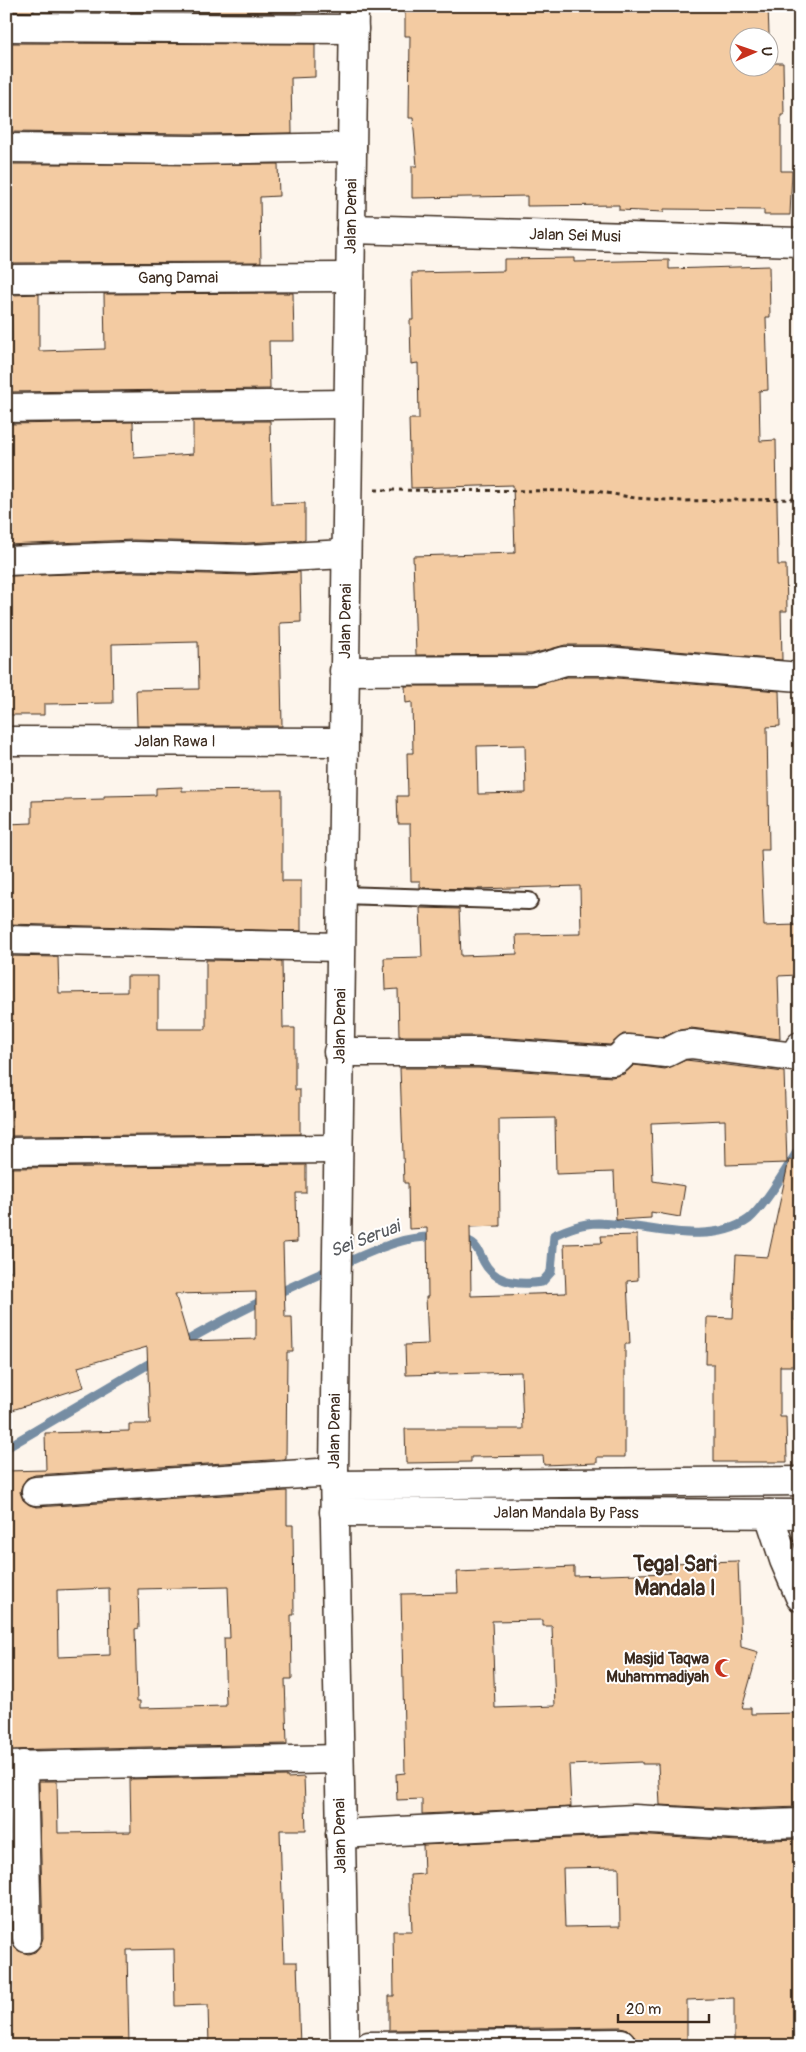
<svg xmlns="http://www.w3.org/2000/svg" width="806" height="2052" font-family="Pangolin,sans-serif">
<rect width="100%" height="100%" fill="#fdf5ec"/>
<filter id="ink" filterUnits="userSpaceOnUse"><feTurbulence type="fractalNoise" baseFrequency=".02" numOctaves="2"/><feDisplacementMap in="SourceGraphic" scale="10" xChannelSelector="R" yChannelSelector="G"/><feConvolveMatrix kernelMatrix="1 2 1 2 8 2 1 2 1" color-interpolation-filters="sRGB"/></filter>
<g filter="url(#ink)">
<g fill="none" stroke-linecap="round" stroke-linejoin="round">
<g stroke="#768da3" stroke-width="9">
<path d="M461,1240C481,1244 477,1253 487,1267C499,1284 523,1285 542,1282L551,1272L554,1235C568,1229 582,1223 598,1223C643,1224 709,1248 749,1219C765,1206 789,1165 800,1147"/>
<path d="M178,1346C229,1316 282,1290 336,1267C369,1253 401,1235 438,1237"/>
<polyline points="6,1448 157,1359"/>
</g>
</g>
<g fill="#f3cba2" stroke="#3b2a1e" fill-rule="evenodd">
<polygon points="6,6 34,6 34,12 6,11"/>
<polygon points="122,6 297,6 297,13 122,12"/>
<path d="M405,6H768L770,63H783L784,115H781V171H792L790,215H764V210L664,209V212L619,210V205L527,206V196L412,198V166H417L413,118H409L410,36H405ZM738,38H768V68H738Z"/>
<polygon points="6,43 315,44 315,77 291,78 292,133 195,134 6,132"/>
<polygon points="8,164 278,164 279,196 260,197 261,262 10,263"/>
<polygon points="574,258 574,262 669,260 669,269 769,266 770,317 766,317 768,390 759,391 760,441 776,440 778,565 786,565 787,611 781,611 782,660 605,645 565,645 532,654 416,655 413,556 515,553 513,485 411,488 409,419 419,419 418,363 411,364 410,320 413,320 412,273 504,271 504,259"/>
<polygon points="293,293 294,341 269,341 270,389 6,392 6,340 12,340 11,295 39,294 39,351 105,349 104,294"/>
<polygon points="193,421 270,421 272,504 305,503 305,540 246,543 133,540 6,545 6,424 133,422 134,458 193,454"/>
<polygon points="134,572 246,575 300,572 301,622 280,623 282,726 137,726 136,690 199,689 198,642 112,644 113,703 44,704 44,715 6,715 6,638 10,638 9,576"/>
<path d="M567,677H604L779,691L780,726L767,727L769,850H761L764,926L797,925L798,975L778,976L780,1039L691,1028L675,1031L663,1037L623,1034L610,1045L480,1036H399L398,989L385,990L384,958L422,957L420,908L459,909L461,956L517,954L516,935L581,934L580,886L477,889L420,888V881H411L410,824H398L397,796H408L407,753H413L412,702L406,703L405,686H534ZM525,745L526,793L478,794L477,746Z"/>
<polygon points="182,787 182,791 282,790 282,881 301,881 301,931 6,924 6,824 32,823 32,801 104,799 104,796 156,795 156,788"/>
<polygon points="6,956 58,957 59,993 127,992 127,976 158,976 158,1029 206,1029 206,960 282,961 283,1028 295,1028 295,1090 300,1090 300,1134 11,1136 11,1053 6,1053"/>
<polygon points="686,1060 784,1072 787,1163 726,1165 725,1120 651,1123 653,1181 685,1186 680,1217 651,1212 651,1218 616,1220 614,1172 556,1174 555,1118 499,1119 500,1226 470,1227 471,1296 566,1293 564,1244 602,1243 601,1236 637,1235 638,1280 627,1281 630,1344 625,1344 625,1457 597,1457 597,1463 544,1465 543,1456 471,1457 471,1462 406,1463 405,1429 523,1429 521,1372 406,1375 405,1345 428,1344 426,1297 428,1297 427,1228 409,1229 408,1183 404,1183 400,1068 478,1068 612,1077 624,1074 634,1065 665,1069"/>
<polygon points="789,1160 800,1161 800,1251 794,1320 797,1320 796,1366 780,1366 780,1417 786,1417 787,1462 714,1462 714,1364 706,1364 707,1317 733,1318 736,1255 768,1257"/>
<path d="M306,1165V1193H296L297,1242L283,1243L285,1317H292L293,1352H287L286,1459L35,1475L27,1478L22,1485L20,1492L23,1500L30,1505L37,1507L287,1491V1525H293L294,1615H291L292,1679H285L287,1744L6,1750V1471L46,1470L45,1433L129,1431V1424H150L147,1347L78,1367L84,1387L6,1412V1271H12L9,1168ZM256,1292V1339L189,1341L175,1294ZM228,1587L230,1638H224L226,1706L140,1708V1701H137L135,1629L139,1628L138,1589ZM109,1588L110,1655L58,1657L57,1590Z"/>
<path d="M738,1561L741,1647L758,1652L742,1708H751V1714L800,1713V1807L739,1809L660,1805L658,1764H642V1762L569,1765L571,1807L422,1814V1799L397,1800L396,1774L405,1773L401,1594L458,1593L457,1572L574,1567V1576L670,1573V1563ZM543,1620V1626H552L555,1706L495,1708L492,1621Z"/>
<polygon points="287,1776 287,1778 304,1777 306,1830 280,1830 284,1962 297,1962 300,2046 209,2046 208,2005 175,2006 174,1949 127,1950 129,2046 6,2046 6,1782 11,1938 13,1946 19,1951 28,1954 35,1952 40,1946 43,1938 39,1781 57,1781 58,1833 131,1832 130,1779"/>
<path d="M634,1835L738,1841L800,1839V2046H734V1998L687,2000V2045H636L634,2035L628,2029L621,2027L389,2030V1996H394L393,1931H412L410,1875L424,1874L423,1845ZM619,1867L620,1926L565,1927L563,1868Z"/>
</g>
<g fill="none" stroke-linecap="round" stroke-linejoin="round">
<g stroke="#3b2a1e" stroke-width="20">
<polyline id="service" points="341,895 529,901"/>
</g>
<g stroke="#3b2a1e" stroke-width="31">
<g id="minor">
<polyline points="6,27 354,29"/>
<polyline points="6,148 195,150 352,147"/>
<path id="s1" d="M351,229L800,242"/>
<path id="s2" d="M6,279L350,277"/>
<polyline points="6,408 348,404"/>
<polyline points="6,561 134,556 246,559 346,554"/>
<polyline points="344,671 534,670 565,661 605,661 800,677"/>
<path id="s3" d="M6,741L343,742"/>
<polyline points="6,940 340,947"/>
<polyline points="338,1052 479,1052 613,1061 618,1059 628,1049 666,1053 682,1045 692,1044 794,1057 800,1046"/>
<polyline points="6,1152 337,1149"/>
<polyline points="36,1491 334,1472"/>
<polyline points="769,1514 784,1560 800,1597"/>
<polyline points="23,1765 27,1938"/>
<polyline points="6,1766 339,1759"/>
<polyline points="340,1834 634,1819 739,1825 800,1823"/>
<polyline points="369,2046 621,2043"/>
</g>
</g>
<g stroke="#3b2a1e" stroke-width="31">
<g id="tertiary">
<polyline points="334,1485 800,1481"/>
<path id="s4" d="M334,1512L800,1514"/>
</g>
</g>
<g stroke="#3b2a1e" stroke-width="31">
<g id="primary">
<path id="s5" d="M345,2046L334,1472L354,6"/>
</g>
</g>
<polyline stroke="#3b2a1e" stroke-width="3" stroke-dasharray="4 4" stroke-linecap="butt" points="375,490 596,491 635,498 681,501 800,499"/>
<use href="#service" stroke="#fff" stroke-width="16"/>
<use href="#minor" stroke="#fff" stroke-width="28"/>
<use href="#tertiary" stroke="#fff" stroke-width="28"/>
<use href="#primary" stroke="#fff" stroke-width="28"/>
</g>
</g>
<defs>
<g id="mosque-bare" transform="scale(1.5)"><path d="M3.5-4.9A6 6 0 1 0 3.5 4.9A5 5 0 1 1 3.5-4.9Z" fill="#c8321e" stroke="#fff" stroke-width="2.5" paint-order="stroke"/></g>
</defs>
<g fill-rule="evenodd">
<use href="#mosque-bare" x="724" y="1668"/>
</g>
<g text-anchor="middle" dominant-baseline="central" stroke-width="4" stroke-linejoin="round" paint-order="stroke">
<g font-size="16" fill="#3b2a1e" stroke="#fff">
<text stroke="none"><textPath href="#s5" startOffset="1830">Jalan Denai</textPath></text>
<text stroke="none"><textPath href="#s1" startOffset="224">Jalan Sei Musi</textPath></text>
<text stroke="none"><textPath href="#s2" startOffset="172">Gang Damai</textPath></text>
<text stroke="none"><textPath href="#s5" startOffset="1425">Jalan Denai</textPath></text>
<text stroke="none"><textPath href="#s3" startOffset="169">Jalan Rawa I</textPath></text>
<text stroke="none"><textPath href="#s5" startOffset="1020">Jalan Denai</textPath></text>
<text stroke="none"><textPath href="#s5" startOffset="615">Jalan Denai</textPath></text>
<text stroke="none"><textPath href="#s4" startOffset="232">Jalan Mandala By Pass</textPath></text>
<text transform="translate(340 1836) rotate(-91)">Jalan Denai</text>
</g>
<g font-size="16" font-weight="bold" fill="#3b2a1e" stroke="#fff" text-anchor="end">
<text x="709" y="1659">Masjid Taqwa<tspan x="709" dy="18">Muhammadiyah</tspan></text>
</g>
<g font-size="18" font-style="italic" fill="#595c60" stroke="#fff">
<text transform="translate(365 1239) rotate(-21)">Sei Seruai</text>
</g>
<g font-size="21" font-weight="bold" fill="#3b2a1e" stroke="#fff">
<text x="675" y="1564">Tegal Sari<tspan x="675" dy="24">Mandala I</tspan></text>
</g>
</g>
<rect width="806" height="2052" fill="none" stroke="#fff" stroke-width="25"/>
<rect x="12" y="12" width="781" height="2027" fill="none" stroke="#3b2a1e" stroke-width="2" filter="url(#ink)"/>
<g transform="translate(754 52) rotate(88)"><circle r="24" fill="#ffffff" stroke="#b1aaa5"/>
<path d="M0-4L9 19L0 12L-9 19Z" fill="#c8321e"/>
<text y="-8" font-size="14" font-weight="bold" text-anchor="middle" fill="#3b2a1e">U</text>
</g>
<path d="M618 2014v8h91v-8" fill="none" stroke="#3b2a1e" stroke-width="2.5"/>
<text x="626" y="2014" font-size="15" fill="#3b2a1e" stroke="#ffffff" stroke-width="4" paint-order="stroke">20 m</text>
</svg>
